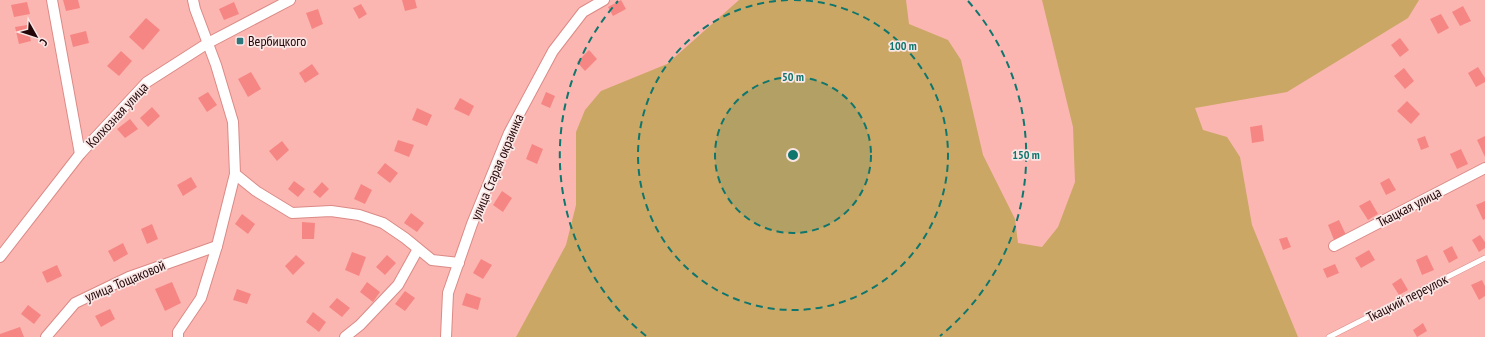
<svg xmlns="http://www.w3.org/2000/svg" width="1485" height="337" font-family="'PT Sans Narrow',sans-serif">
<rect width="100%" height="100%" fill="#fbb6b2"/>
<polygon fill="#caa764" points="739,0 906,0 909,24 948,40 961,60 983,155 1015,219 1018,243 1042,247 1058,227 1075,182 1073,127 1042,0 1419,0 1408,18 1287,92 1195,108 1203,130 1227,137 1240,157 1252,225 1298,337 516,337 566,245 576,205 576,132 585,110 601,91 667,64"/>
<g fill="#f68683">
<polygon points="63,0 78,0 80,8 66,11"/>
<polygon points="402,0 415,0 417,8 405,11"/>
<polygon points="621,0 626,9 613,16 608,7"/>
<polygon points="27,2 30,14 14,17 11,5"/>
<polygon points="234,2 239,14 224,20 219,9"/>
<polygon points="361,4 367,14 359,19 353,8"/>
<polygon points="1463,6 1471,21 1460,26 1452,12"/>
<polygon points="318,9 323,24 312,29 306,13"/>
<polygon points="1441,14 1449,28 1438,34 1430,19"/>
<polygon points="146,18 160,30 143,50 129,37"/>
<polygon points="27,25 31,41 19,44 15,27"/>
<polygon points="86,31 89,43 73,47 70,35"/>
<polygon points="1400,38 1409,50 1400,57 1391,45"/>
<polygon points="589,50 597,59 585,71 577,62"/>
<polygon points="121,51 132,61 119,76 107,66"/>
<polygon points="312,64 319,74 305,83 299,73"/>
<polygon points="1478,67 1485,78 1485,82 1476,87 1468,73"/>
<polygon points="1404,68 1414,81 1405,89 1394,76"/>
<polygon points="251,72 261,89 248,97 238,79"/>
<polygon points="208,92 217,105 207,112 198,98"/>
<polygon points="546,92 555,96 550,108 541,104"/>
<polygon points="460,98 474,106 469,116 454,109"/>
<polygon points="1407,101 1420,114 1411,124 1397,111"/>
<polygon points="152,107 160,116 148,127 140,118"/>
<polygon points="417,108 432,115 427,126 412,120"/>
<polygon points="130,119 138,129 125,138 117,129"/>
<polygon points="1262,125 1264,141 1252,143 1250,127"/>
<polygon points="1425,136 1429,147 1421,150 1417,139"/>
<polygon points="1485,136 1485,157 1477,140"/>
<polygon points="398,140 414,145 409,157 394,151"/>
<polygon points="282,141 289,150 277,161 269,151"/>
<polygon points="532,144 543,149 537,164 526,159"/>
<polygon points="1461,149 1468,164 1457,169 1450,154"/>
<polygon points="385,163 398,173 390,183 377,173"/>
<polygon points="191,177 197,187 183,196 177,185"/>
<polygon points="1389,178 1396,190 1386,195 1380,183"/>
<polygon points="294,181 305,189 298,197 288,189"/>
<polygon points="322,182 329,189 320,198 313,192"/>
<polygon points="361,184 372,190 365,204 354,199"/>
<polygon points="502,191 512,198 503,212 493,205"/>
<polygon points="1370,200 1378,214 1368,220 1359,206"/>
<polygon points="1485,201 1485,219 1483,220 1476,205"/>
<polygon points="411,213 424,223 417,232 404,223"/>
<polygon points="242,214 255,224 248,234 235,224"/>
<polygon points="1339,220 1346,235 1334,240 1328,225"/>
<polygon points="302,222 315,223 314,239 302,239"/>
<polygon points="152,224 158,239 147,244 141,229"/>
<polygon points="1480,235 1485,242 1485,248 1479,252 1472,240"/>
<polygon points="1287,237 1291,247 1283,250 1279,239"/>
<polygon points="123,243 128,254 114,262 108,251"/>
<polygon points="1452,246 1458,258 1449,263 1443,251"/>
<polygon points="1369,250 1375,260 1361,268 1355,258"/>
<polygon points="352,252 366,257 359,276 345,270"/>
<polygon points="296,255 305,263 293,275 285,266"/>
<polygon points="387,255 396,263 385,275 376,267"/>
<polygon points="1427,255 1434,270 1422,275 1416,260"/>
<polygon points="481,259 492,265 483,279 473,273"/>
<polygon points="1335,264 1339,273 1327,278 1323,269"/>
<polygon points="57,265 62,276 47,283 42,272"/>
<polygon points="1401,278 1408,290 1399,295 1392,284"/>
<polygon points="1482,280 1485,286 1485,296 1479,300 1471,285"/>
<polygon points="172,282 181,303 165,311 155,289"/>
<polygon points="367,282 380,292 373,302 360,292"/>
<polygon points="237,289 251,294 247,304 233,300"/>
<polygon points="405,291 415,298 405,311 395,304"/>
<polygon points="466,293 481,298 478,310 462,305"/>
<polygon points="337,298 350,308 342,317 329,307"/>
<polygon points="28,305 41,315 34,324 21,314"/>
<polygon points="110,309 115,319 101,327 95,316"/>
<polygon points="313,312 326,322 319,332 306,322"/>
<polygon points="1423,323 1427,331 1417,337 1413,330"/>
<polygon points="20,327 24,337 0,337 0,334"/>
</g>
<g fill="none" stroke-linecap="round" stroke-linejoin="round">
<g stroke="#db8a86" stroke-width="6">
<polyline id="service" points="1329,337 1485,258"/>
</g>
<g stroke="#db8a86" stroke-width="12">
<g id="minor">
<polyline points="52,0 80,154"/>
<polyline points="235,174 256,191 292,213 331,211 359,215 383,223 405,238 432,260 459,263"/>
<polyline points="1334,246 1485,168"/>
<polyline points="0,257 80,154 147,82 208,43 290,0"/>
<polyline points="46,337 75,303 129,277 217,246"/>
<polyline points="178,337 178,332 201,298 217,246 235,174 233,122 216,65 195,9 193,0"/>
<polyline points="345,337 360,325 398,285 418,249"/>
<polyline points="446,337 448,293 472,224 509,133 553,51 583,12 604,0"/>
</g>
</g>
<use href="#service" stroke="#fff" stroke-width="5"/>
<use href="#minor" stroke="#fff" stroke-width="10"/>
</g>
<circle cx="793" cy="155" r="78" fill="#0f766e" fill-opacity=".12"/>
<g fill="none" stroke="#0f766e" stroke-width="2" stroke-dasharray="7 5">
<circle cx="793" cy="155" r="78"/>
<path d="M794 0A155 155 0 1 1 792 0"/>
<path d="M646 336A233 233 0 0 1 618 1M968 1A233 233 0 0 1 940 336"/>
</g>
<rect fill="#2e777d" stroke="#f9e6e5" stroke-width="1.5" x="236" y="37" width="8" height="8" rx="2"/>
<g text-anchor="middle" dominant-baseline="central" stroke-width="3.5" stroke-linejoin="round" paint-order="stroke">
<g font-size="14" fill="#240708" stroke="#f9e6e5" text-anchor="start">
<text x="248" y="41">Вербицкого</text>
</g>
<g font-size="14" fill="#240708" stroke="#f9e6e5">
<text transform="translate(117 115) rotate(-47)">Колхозная улица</text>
<text transform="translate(497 167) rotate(-67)">улица Старая окраинка</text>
<text transform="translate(1409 207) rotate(-27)">Ткацкая улица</text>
<text transform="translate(125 281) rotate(-23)">улица Тощаковой</text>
<text transform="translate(1407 298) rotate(-27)">Ткацкий переулок</text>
</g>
</g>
<circle cx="793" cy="155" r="6" fill="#0f766e" stroke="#f9e6e5" stroke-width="2"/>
<g font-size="12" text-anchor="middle" font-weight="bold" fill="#0f766e" stroke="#f9e6e5" stroke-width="3.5" stroke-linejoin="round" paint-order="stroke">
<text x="903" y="50">100 m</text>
<text x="793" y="81">50 m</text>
<text x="1026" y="159">150 m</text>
</g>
<g transform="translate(36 36) rotate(129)" stroke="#f9e6e5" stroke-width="3" paint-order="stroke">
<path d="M0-3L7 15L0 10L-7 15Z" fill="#240708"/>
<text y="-6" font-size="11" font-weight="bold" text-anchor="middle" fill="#240708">С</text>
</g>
</svg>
